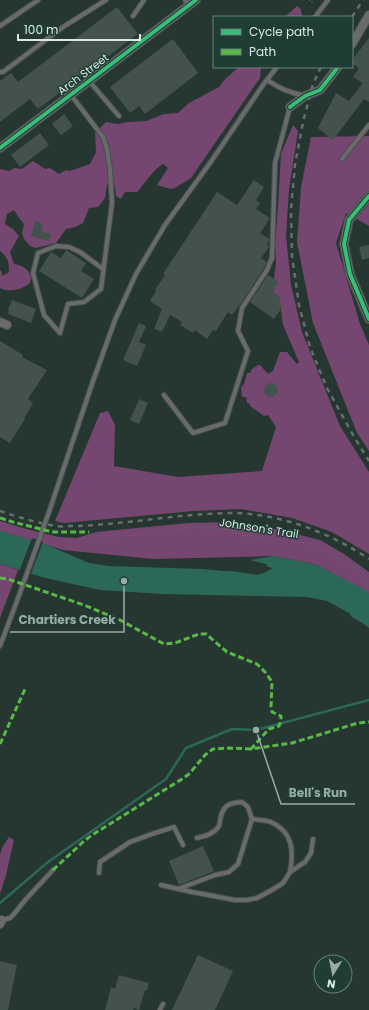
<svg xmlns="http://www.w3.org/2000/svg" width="369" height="1010" font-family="Poppins,sans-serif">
<rect width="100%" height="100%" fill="#263631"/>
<g fill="#754670">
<polygon points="297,6 300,8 302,14 301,17 285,17"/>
<path d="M239,67H261L260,78L191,178L173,189L167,188L157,185L168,168L163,164C154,169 145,183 137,192H125L121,199L116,196L115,188L112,182L107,185L105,198L98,207L89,208L83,223L75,227L66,229L56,243L36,248L30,246L24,239L22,233L24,224L19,218L14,210L7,214L5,224L13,229L19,236L10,252L14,264C21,265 30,269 31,278C31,278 30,284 29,284C22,289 9,293 0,288V270L2,272V276L9,272C9,263 8,257 0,251V169L9,171L15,168L22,169L33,161L45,169L50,168L59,174L66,170L70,171L90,164L96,152L95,133L106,122L118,124L128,122L146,121L164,114L178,113L189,103L219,87L225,79Z"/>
<polygon points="293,125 298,131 289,189 286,235 291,285 302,332 340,426 369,472 369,554 332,532 292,518 241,509 194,511 64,523 55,521 100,413 108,411 115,425 114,466 178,477 262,471 276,427 268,415 264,416 250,406 250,404 247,403 246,397 242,397 241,387 244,384 247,373 250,373 252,369 258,365 260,365 268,374 273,371 280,352 287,352 297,364 299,362 283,325 279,297 272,292 276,263 275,242 278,208 281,154"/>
<polygon points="369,136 369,226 346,213 336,243 360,324 369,345 369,451 357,433 313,323 297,242 301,187 311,137"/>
<polygon points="0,521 30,530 59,537 77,538 96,532 188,523 228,522 260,525 320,540 344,554 369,572 369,594 317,565 274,556 153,559 63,550 0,531"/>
<polygon points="0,564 18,570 0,618"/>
<polygon points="9,837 14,840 6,875 0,894 0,854 3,846"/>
</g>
<polygon fill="#2b6857" points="0,531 47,545 89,563 108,566 203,569 222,571 232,571 258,575 268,571 273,568 268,567 266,564 250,560 274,556 317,565 367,591 369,594 369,628 364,624 352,617 349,613 327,601 307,597 161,594 100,590 45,578 0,564"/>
<polygon fill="#263631" points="32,538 43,542 30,576 19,572"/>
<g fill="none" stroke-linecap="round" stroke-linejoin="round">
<polyline stroke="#2b6857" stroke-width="2.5" points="0,903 48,862 166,779 186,748 232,729 256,730 369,700"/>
</g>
<g fill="#44524e">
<polygon points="117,7 138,34 38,109 30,99 0,122 0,81 11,73 18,82"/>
<polygon points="369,38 369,102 364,99 333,140 318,128 336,93 349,101 363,83 353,77 359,68 352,63 352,60"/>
<polygon points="173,39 198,73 145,114 139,106 130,113 110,87"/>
<polygon points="64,114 73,126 61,135 52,124"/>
<polygon points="40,133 49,145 20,167 11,155"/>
<polygon points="254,180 264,187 256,200 260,203 256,209 270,218 260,233 269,239 269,241 267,244 269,246 269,247 261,258 267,262 264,268 244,299 232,315 228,312 216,331 213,330 207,339 195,330 193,333 180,325 182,322 170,315 162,332 154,329 162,309 150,301 156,291 155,290 165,275 163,274 217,192 237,205"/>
<polygon points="35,221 43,224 41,231 51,234 49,241 31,236"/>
<polygon points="369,245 369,258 362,260 359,247"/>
<polygon points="66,250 86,263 81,271 94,279 82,298 39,271 51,252 61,258"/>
<polygon points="268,275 279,282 272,292 279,297 281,309 274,319 250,302"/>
<polygon points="12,300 36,309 31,323 8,314 9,311 8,310"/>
<polygon points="139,323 146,326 139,342 146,345 137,366 123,360"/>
<polygon points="0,341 23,355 22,357 47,370 28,399 33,403 24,419 25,419 10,443 0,437"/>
<circle cx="271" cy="390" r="7"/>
<polygon points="139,399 148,403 139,424 130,420"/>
<polygon points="203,846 214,871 179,885 169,861"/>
<polygon points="198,955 233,971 215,1010 172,1010"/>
<polygon points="0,961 17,965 8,1010 0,1010"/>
<polygon points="119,975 149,983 147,991 145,990 139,1010 134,1008 133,1010 105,1010 111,987 115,989"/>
</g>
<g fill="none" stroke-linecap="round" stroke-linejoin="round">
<g stroke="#44514d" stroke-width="6">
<g id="service">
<polyline points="185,0 189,6"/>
<polyline points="133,16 144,0"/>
<polyline points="315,17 328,0"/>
<polyline points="0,26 38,0"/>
<polyline points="0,72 3,72 63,27 106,0"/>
<path d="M267,80C281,89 288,92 305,96"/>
<polyline points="89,81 119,116"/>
<polyline points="342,159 369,125"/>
<polyline points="60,333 68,304 84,302 101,289 112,203 110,169 107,149 103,137 71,95"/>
<polyline points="60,333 44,315 33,273 38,253 56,246 69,247 80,252 103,269"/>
<polyline points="164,395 193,433 225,423 248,351 238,331 242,308 267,270 272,258 275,163 290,107"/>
<polyline points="49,512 92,384 115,320 136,274 165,225 210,163 263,85 277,67"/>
<polyline points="0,646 17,601"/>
<path d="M252,819C258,820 265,820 271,822C293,832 294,851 290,872"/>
<polyline points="99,873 100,862 130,842 152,834 174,827 183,845"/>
<polyline points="161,885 192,892 235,900 247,900 257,898 272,890 283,883 290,872 305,862 311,853 313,839"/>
<path d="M178,889L215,875L229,872L238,864L252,819L248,807L242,802C231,803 224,804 221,816C220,819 220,823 219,826C214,834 205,836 197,838"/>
<polyline points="2,920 10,918 14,914 26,899 53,870"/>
<polyline points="160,1010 163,1004"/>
</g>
</g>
<g stroke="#44514d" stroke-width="10">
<g id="minor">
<polyline points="352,44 369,15"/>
<polyline points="290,107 305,96 320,90 338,67"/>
<polyline points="0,148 89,81 196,0"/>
<polyline points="369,196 349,220 344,244 350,274 369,319"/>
<polyline points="0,322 7,325"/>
<polyline points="0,924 2,920"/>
</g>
</g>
<g stroke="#666b69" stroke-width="1.5" stroke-dasharray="1 3" stroke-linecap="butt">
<polyline points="310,0 309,1 312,2 314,0"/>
<polyline points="89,532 89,536 139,535 191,527 227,529 243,535 313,544 355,567 369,578"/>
</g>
<use href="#service" stroke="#6a6a6c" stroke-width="4"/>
<use href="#minor" stroke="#6a6a6c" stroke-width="8"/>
<g stroke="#676e6d" stroke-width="2.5" stroke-dasharray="5 5" stroke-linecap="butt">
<polyline points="352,17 363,0"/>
<polyline points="321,67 313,84 303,122 295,165 291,209 292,256 299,305 310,347 327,388 353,435 369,461"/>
<path d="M0,511C18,517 37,523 56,526C60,527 66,526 71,526C93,526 115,523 137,521C170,517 203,513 236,513C284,515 330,533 369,559"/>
</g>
<g stroke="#44514d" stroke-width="6" stroke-linecap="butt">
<polyline id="service-bridge" points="17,601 49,512"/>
</g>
<use href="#service-bridge" stroke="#6a6a6c" stroke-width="4"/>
<g stroke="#58b947" stroke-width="3" stroke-dasharray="6 3" stroke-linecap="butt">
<polyline points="0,518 13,522 52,532 89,532"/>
<polyline points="0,578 8,579 84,605 120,620 164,644 175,643 199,634 206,634 227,652 257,664 266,673 272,682 271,707 272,712 281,716 281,721 279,726 269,729 251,749 292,743 358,723 369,722"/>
<polyline points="0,744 26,687"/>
<polyline points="53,870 83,842 92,835 182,779 189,774 205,755 213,749 230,748 251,749"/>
</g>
<g stroke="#1f3d34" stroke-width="6">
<g id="cycleway">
<polyline points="290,107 305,96 320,90 338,67"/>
<polyline points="0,148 89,81 196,0"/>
<polyline points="369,196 349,220 344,244 350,274 369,319"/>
</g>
</g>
<use href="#cycleway" stroke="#3abd76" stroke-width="4"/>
</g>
<g text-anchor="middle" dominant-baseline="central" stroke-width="3" stroke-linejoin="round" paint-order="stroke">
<g font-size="11" fill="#d9eae4" stroke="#1f3d34">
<text transform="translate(83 74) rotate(-37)">Arch Street</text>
<text transform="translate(259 528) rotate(9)">Johnson's Trail</text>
</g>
</g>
<path fill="none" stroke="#9aaba5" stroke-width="1.5" d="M124 581L124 632H10M256 730L281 804H355"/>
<g fill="#9aaba5" stroke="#1f3d34" stroke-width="1.5">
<circle cx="124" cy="581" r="4"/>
<circle cx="256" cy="730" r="4"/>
</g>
<g font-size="12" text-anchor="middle" font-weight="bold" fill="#9aaba5" stroke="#1f3d34" stroke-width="3" stroke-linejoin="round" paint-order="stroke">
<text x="67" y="624">Chartiers Creek</text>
<text x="318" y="797">Bell's Run</text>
</g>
<rect x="213" y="16" width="140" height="52" fill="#1f3d34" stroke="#69827a"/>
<rect x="221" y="29" width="20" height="6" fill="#3abd76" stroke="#69827a"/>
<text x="249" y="36" font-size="12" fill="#d9eae4">Cycle path</text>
<rect x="221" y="49" width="20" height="6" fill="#58b947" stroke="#69827a"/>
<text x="249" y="56" font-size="12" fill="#d9eae4">Path</text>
<g transform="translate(333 974) rotate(190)"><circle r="19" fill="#1f3d34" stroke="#69827a"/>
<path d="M0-3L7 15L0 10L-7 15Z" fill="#9aaba5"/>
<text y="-6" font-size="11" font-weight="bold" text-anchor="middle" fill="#d9eae4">N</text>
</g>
<path d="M18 34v6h122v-6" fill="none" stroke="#d9eae4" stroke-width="2"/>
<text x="24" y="34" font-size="12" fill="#d9eae4" stroke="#1f3d34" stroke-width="3" paint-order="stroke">100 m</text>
</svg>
